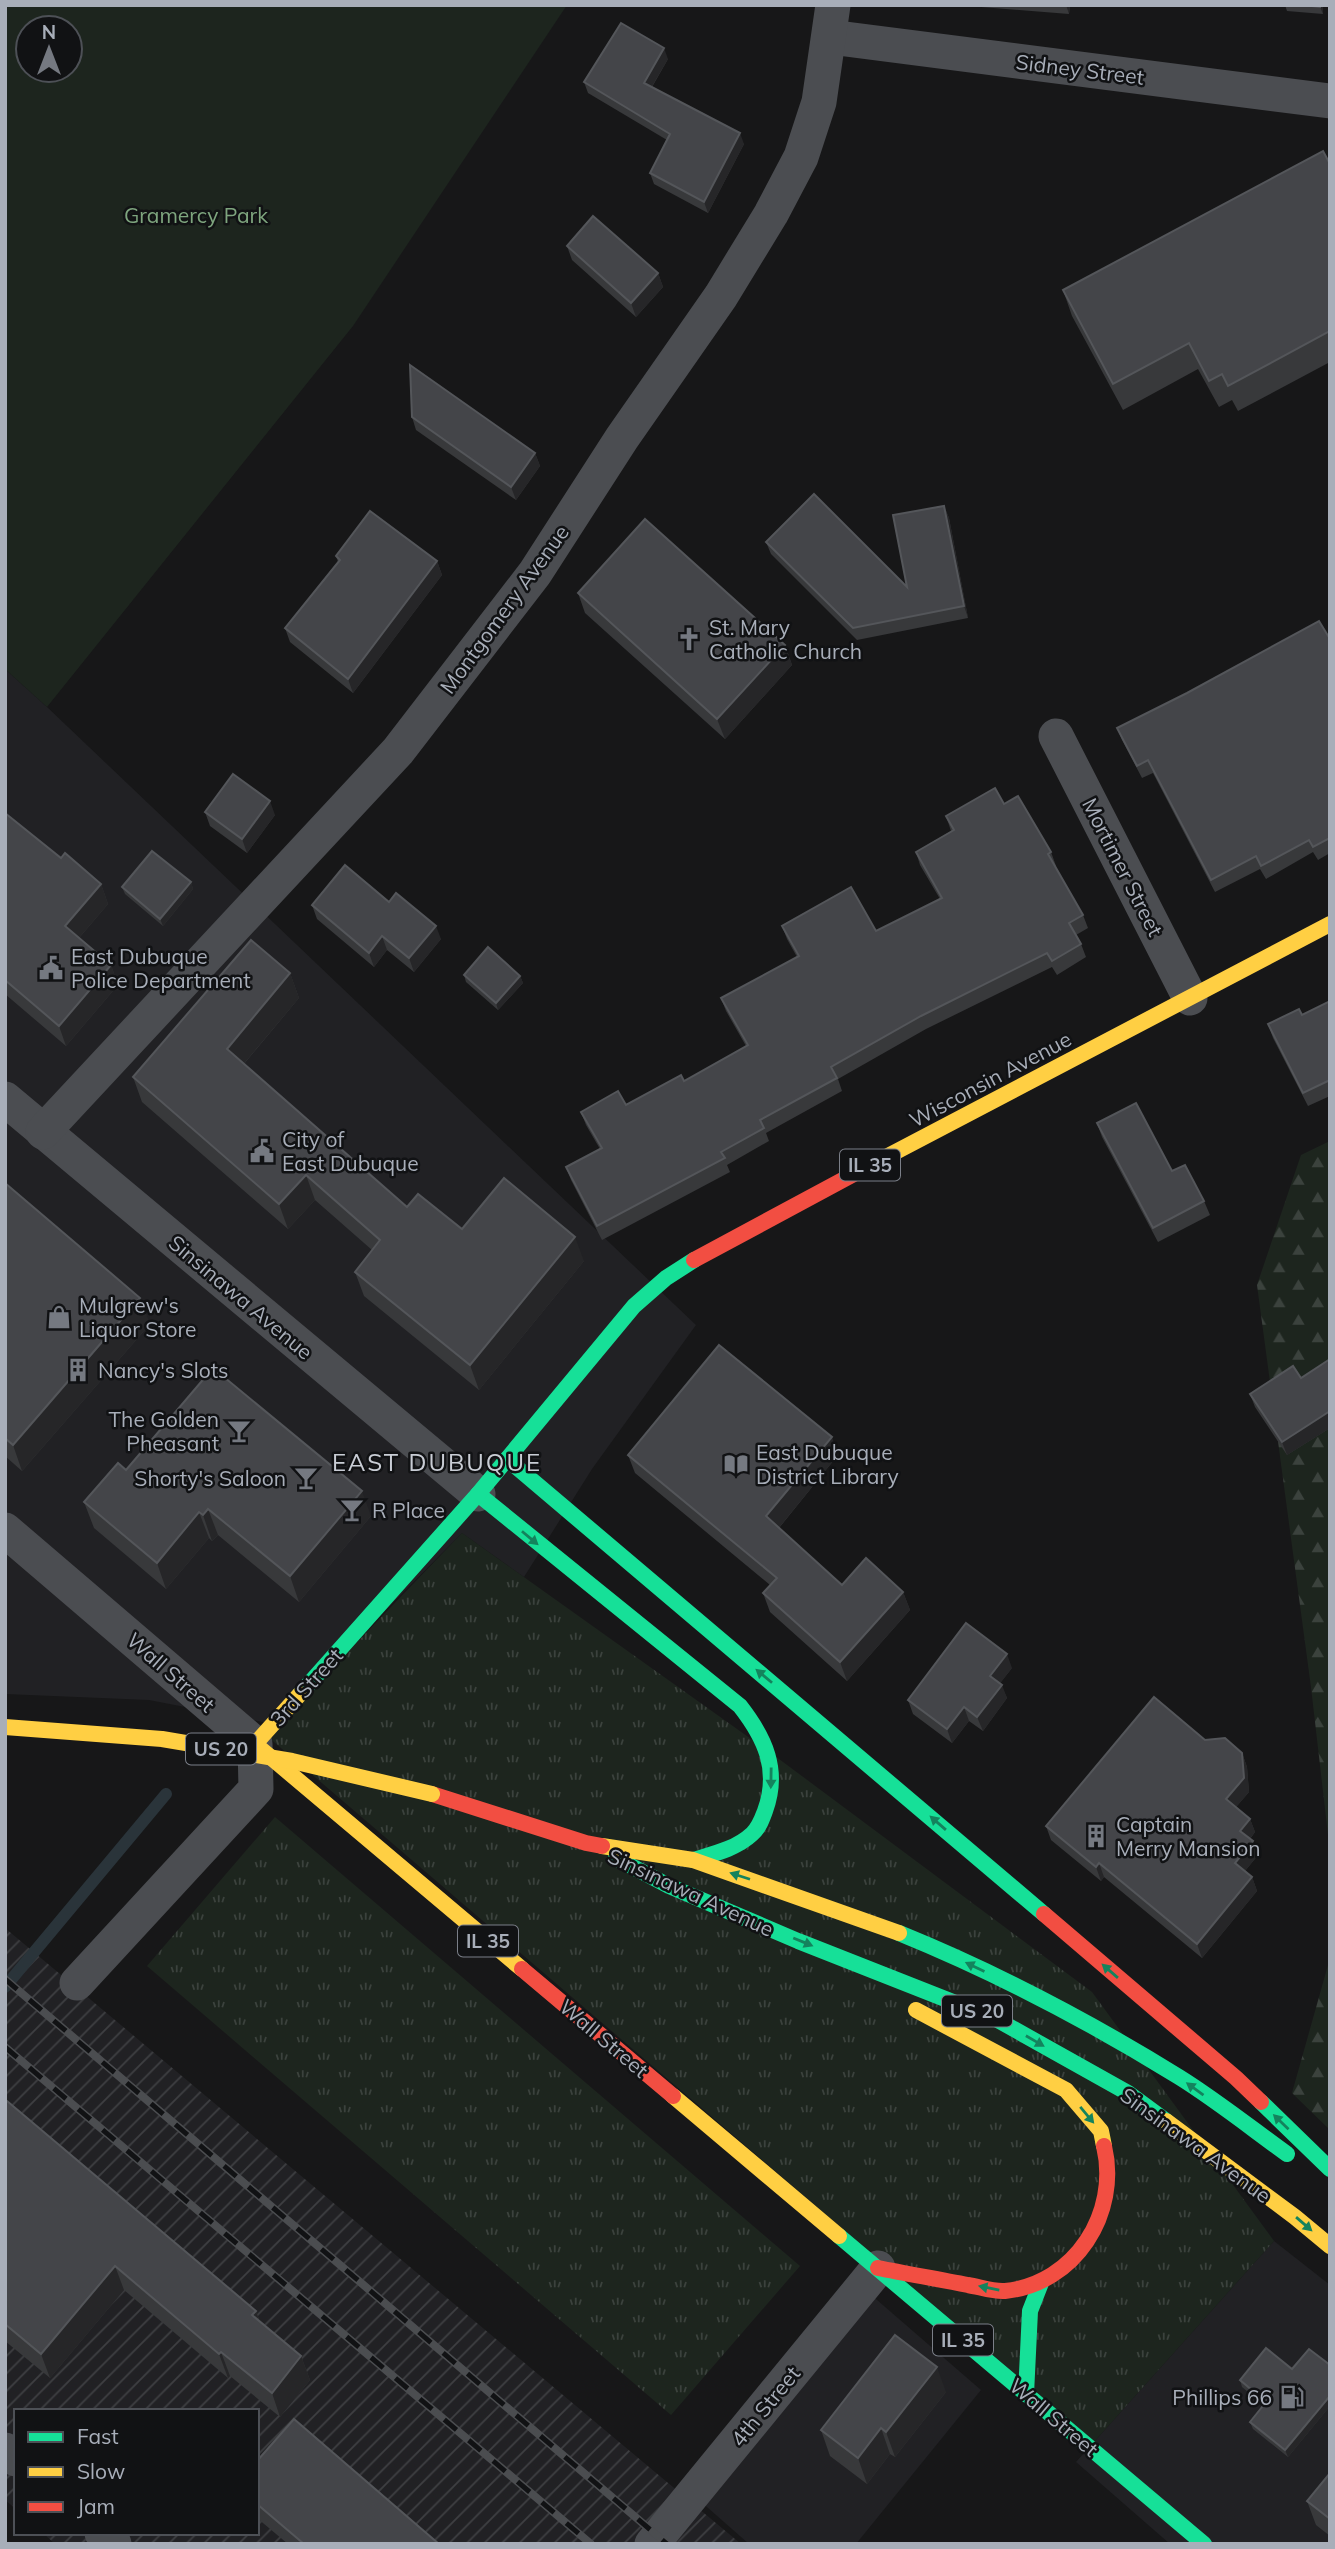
<svg xmlns="http://www.w3.org/2000/svg" width="1335" height="2549" font-family="Mulish,sans-serif">
<defs>
<pattern id="industrial-furrows" width="10" height="10" patternUnits="userSpaceOnUse" patternTransform="scale(1.75)"><rect width="10" height="10" fill="#212124"/><path d="M-1 1l2-2M0 10L10 0M9 11l2-2" fill="none" stroke="#3e3f42"/></pattern>
<pattern id="grass-tufts" width="24" height="20" patternUnits="userSpaceOnUse" patternTransform="scale(1.75)"><rect width="24" height="20" fill="#1d251e"/><path d="M3 7l-1-3M5 7V3M7 7l1-3M15 17l-1-3M17 17v-4M19 17l1-3" fill="none" stroke="#3b423d"/></pattern>
<pattern id="forest-firs" width="22" height="20" patternUnits="userSpaceOnUse" patternTransform="scale(1.75)"><rect width="22" height="20" fill="#1d251e"/><path d="M5 1l3.5 6h-7zM16 11l3.5 6h-7z" fill="#3b423d"/></pattern>
</defs>
<rect width="100%" height="100%" fill="#171718"/>
<g fill="#212124">
<polygon points="5,669 47,707 696,1325 592,1469 524,1577 462,1533 273,1724 149,1700 5,1694"/>
<polygon points="1274,2241 1330,2285 1330,2544 1170,2544 1076,2462"/>
<polygon points="869,2293 981,2390 856,2544 749,2544 699,2500"/>
</g>
<polygon fill="url(#industrial-furrows)" points="5,1928 741,2544 55,2544 43,2533 257,2533 257,2411 16,2411 16,2509 5,2500"/>
<g fill="url(#grass-tufts)">
<polygon points="462,1533 779,1759 1092,1992 1274,2241 1093,2443 267,1736"/>
<polygon points="275,1817 800,2266 671,2415 147,1966"/>
</g>
<g fill="url(#forest-firs)">
<polygon points="1330,1141 1330,1852 1311,1687 1257,1285 1301,1155"/>
<polygon points="1330,1958 1330,2130 1292,2093"/>
</g>
<path fill="#1d251e" fill-rule="evenodd" d="M5,5H567L353,326L47,707L5,669ZM28,28H70V70H28Z"/>
<g fill="none" stroke-linecap="round" stroke-linejoin="round">
<polyline stroke="#2a343a" stroke-width="12" points="5,1987 166,1794"/>
<g stroke="#4b4d51" stroke-width="35">
<polyline points="830,37 1330,101"/>
<polyline points="1056,736 1190,998"/>
<polyline points="5,1099 478,1494"/>
<polyline points="43,1132 398,751 535,573 622,438 721,296 771,214 801,157 819,102 833,5"/>
<polyline points="5,1530 255,1744 256,1789 77,1983"/>
<polyline points="5,2450 16,2459"/>
<polyline points="102,2533 114,2544"/>
<polyline points="652,2544 878,2268"/>
</g>
<g stroke="#16e098" stroke-width="16">
<polyline points="507,1459 1044,1914"/>
<path d="M478,1494L740,1706C765,1738 780,1770 765,1811C762,1819 759,1828 752,1834C736,1849 713,1854 693,1860"/>
<polyline points="300,1694 478,1494 634,1306 666,1278 694,1260"/>
<polyline points="616,1858 669,1886 798,1941 996,2019 1128,2093 1166,2121"/>
<path d="M899,1933C995,1972 1090,2022 1179,2077C1216,2100 1251,2128 1287,2154"/>
<polyline points="1261,2102 1330,2169"/>
<polyline points="839,2236 1204,2544"/>
<polyline points="1026,2394 1030,2311 1041,2283"/>
</g>
<g stroke="#ffcf43" stroke-width="16">
<polyline points="865,1168 1330,924"/>
<polyline points="300,1694 255,1744 522,1969"/>
<polyline points="602,1846 693,1860 899,1933"/>
<polyline points="916,2010 1066,2090 1101,2131 1104,2146"/>
<polyline points="673,2096 839,2236"/>
<polyline points="1166,2121 1295,2217 1330,2246"/>
</g>
<g stroke="#f24e42" stroke-width="16">
<polyline points="694,1260 865,1168"/>
<polyline points="432,1794 586,1843 602,1846"/>
<polyline points="1044,1914 1236,2078 1261,2102"/>
<polyline points="522,1969 673,2096"/>
<path d="M878,2268C908,2274 938,2279 968,2285C980,2287 994,2292 1005,2291C1075,2284 1120,2213 1104,2146"/>
</g>
<g stroke="#4b4d50" stroke-width="8">
<g id="rail">
<polyline points="5,1979 667,2544"/>
<polyline points="5,2047 591,2544"/>
</g>
</g>
<use href="#rail" stroke="#111214" stroke-width="5" stroke-dasharray="16" stroke-linecap="butt"/>
<polyline stroke="#ffcf43" stroke-width="16" points="5,1727 162,1739 292,1761 432,1794"/>
</g>
<g fill="#38393b">
<polygon points="957,5 1070,5 1069,14"/>
<polygon points="1285,5 1323,5 1323,14 1287,11"/>
<polygon points="668,59 652,87 744,144 708,213 654,184 650,173 667,140 588,93 584,82"/>
<polygon points="1330,164 1330,362 1238,411 1232,400 1219,407 1198,369 1123,410 1072,316 1063,290"/>
<polygon points="567,246 658,273 663,287 636,317 572,260"/>
<polygon points="412,417 535,453 540,466 516,500 416,430"/>
<polygon points="944,506 949,518 968,618 857,640 771,554 766,542 907,587"/>
<polygon points="336,556 437,561 442,575 353,693 290,642 285,628 338,562"/>
<polygon points="578,593 785,645 792,665 725,739 585,613"/>
<polygon points="1330,639 1330,853 1318,860 1313,852 1266,879 1260,869 1215,892 1153,773 1142,778 1122,740 1117,728"/>
<polygon points="1004,804 1051,852 1056,866 1055,866 1083,915 1088,928 1076,935 1081,944 1086,957 1057,975 1052,967 926,1029 838,1079 842,1091 766,1133 769,1141 727,1165 730,1172 602,1240 571,1180 566,1167 600,1149 586,1125 581,1112 626,1105 684,1081 746,1046 726,1011 721,998 797,957 787,939 782,926 876,931 940,899 920,865 916,852 951,831 946,816"/>
<polygon points="205,812 275,815 247,853 210,826"/>
<polygon points="5,813 61,858 101,884 108,904 79,938 111,965 118,985 66,1046 5,994"/>
<polygon points="191,882 193,889 163,926 125,894 122,887"/>
<polygon points="389,902 441,939 414,972 387,950 374,967 317,919 312,905"/>
<polygon points="290,973 299,998 244,1064 407,1207 462,1229 584,1261 479,1390 364,1296 355,1272 372,1250 315,1200 288,1229 142,1102 133,1077"/>
<polygon points="464,975 520,976 523,983 498,1010 466,982"/>
<polygon points="1330,1001 1330,1096 1308,1106 1273,1038 1268,1024 1302,1015"/>
<polygon points="1097,1123 1172,1171 1204,1201 1210,1215 1158,1242 1102,1137"/>
<polygon points="5,1183 150,1324 22,1471 5,1456"/>
<polygon points="1330,1359 1330,1428 1287,1455 1255,1407 1250,1394 1301,1378"/>
<polygon points="628,1455 838,1455 779,1528 842,1585 903,1592 910,1610 847,1681 770,1612 763,1593 770,1585 635,1473"/>
<polygon points="126,1470 371,1516 299,1602 218,1535 212,1541 209,1538 166,1589 94,1528 84,1502"/>
<polygon points="1012,1668 1000,1683 1007,1698 983,1731 969,1721 952,1743 913,1714 908,1700"/>
<polygon points="1205,1740 1242,1753 1247,1767 1249,1792 1236,1807 1250,1819 1255,1832 1250,1839 1253,1841 1258,1855 1245,1871 1252,1877 1257,1891 1202,1958 1104,1877 1101,1881 1051,1840 1046,1826"/>
<polygon points="5,2103 256,2311 260,2322 301,2356 310,2380 280,2417 230,2376 228,2378 124,2290 50,2378 5,2341"/>
<polygon points="1330,2365 1330,2406 1288,2457 1253,2429 1250,2422 1264,2405 1242,2387 1240,2380 1292,2369"/>
<polygon points="946,2392 895,2457 890,2454 867,2484 830,2456 821,2430"/>
<polygon points="257,2461 439,2544 288,2544 257,2518"/>
<polygon points="1330,2473 1330,2536 1316,2525 1307,2501"/>
</g>
<g fill="#262628">
<polygon points="1066,5 1070,5 1069,14"/>
<polygon points="1320,5 1323,5 1323,14 1320,7"/>
<polygon points="664,48 668,59 648,93 644,83"/>
<polygon points="740,133 744,144 708,213 704,202"/>
<polygon points="658,273 663,287 636,317 631,303"/>
<polygon points="535,453 540,466 516,500 511,487"/>
<polygon points="944,506 949,518 968,618 964,606"/>
<polygon points="437,561 442,575 353,693 348,679"/>
<polygon points="785,645 792,665 725,739 717,719"/>
<polygon points="270,801 275,815 247,853 242,839"/>
<polygon points="191,882 193,889 163,926 160,919"/>
<polygon points="101,884 108,904 72,946 65,926"/>
<polygon points="436,926 441,939 414,972 409,958"/>
<polygon points="382,936 387,950 374,967 369,953"/>
<polygon points="111,965 118,985 66,1046 59,1026"/>
<polygon points="290,973 299,998 236,1073 227,1049"/>
<polygon points="520,976 523,983 498,1010 496,1003"/>
<polygon points="306,1175 315,1200 288,1229 279,1204"/>
<polygon points="575,1237 584,1261 479,1390 470,1365"/>
<polygon points="140,1298 150,1324 22,1471 13,1445"/>
<polygon points="1330,1411 1330,1428 1287,1455 1282,1442"/>
<polygon points="832,1437 838,1455 773,1535 766,1516"/>
<polygon points="362,1491 371,1516 299,1602 290,1576"/>
<polygon points="208,1509 218,1535 212,1541 203,1515"/>
<polygon points="199,1512 209,1538 166,1589 157,1563"/>
<polygon points="903,1592 910,1610 847,1681 840,1662"/>
<polygon points="1007,1654 1012,1668 995,1690 990,1676"/>
<polygon points="1002,1685 1007,1698 983,1731 977,1717"/>
<polygon points="964,1707 969,1721 952,1743 947,1729"/>
<polygon points="1242,1753 1247,1767 1249,1792 1231,1813 1226,1799"/>
<polygon points="1250,1819 1255,1832 1245,1845 1240,1831"/>
<polygon points="1253,1841 1258,1855 1240,1877 1235,1863"/>
<polygon points="1099,1863 1104,1877 1101,1881 1096,1867"/>
<polygon points="1252,1877 1257,1891 1202,1958 1197,1944"/>
<polygon points="115,2266 124,2290 50,2378 41,2354"/>
<polygon points="256,2311 264,2335 252,2315"/>
<polygon points="221,2352 230,2376 228,2378 219,2354"/>
<polygon points="301,2356 310,2380 280,2417 272,2393"/>
<polygon points="937,2367 946,2392 895,2457 886,2432"/>
<polygon points="1330,2396 1330,2406 1288,2457 1285,2450"/>
<polygon points="881,2428 890,2454 867,2484 858,2458"/>
</g>
<g fill="#444549" stroke="#54565a" stroke-width="2">
<polygon points="1302,5 1320,5 1320,7"/>
<polygon points="621,23 664,48 644,83 740,133 704,202 650,173 670,134 584,82"/>
<polygon points="1323,151 1330,164 1330,331 1228,386 1222,374 1209,381 1189,343 1113,384 1063,290"/>
<polygon points="593,216 658,273 631,303 567,246"/>
<polygon points="410,365 535,453 511,487 412,417"/>
<polygon points="814,494 907,587 893,515 944,506 964,606 853,628 766,542"/>
<polygon points="370,511 437,561 348,679 285,628 340,560 336,556"/>
<polygon points="645,519 785,645 717,719 578,593"/>
<polygon points="1319,621 1330,639 1330,838 1313,847 1309,840 1261,866 1256,856 1211,880 1148,760 1137,766 1117,728 1187,693"/>
<polygon points="233,774 270,801 242,839 205,812"/>
<polygon points="995,788 1004,804 1018,796 1051,852 1048,854 1083,915 1069,923 1081,944 1052,961 1047,953 921,1016 831,1067 837,1078 760,1120 764,1128 721,1152 725,1158 597,1226 566,1167 602,1148 581,1112 618,1091 626,1105 681,1075 684,1081 748,1045 721,998 799,956 782,926 851,887 876,931 942,898 916,852 954,830 946,816"/>
<polygon points="5,813 61,858 65,853 101,884 65,926 111,965 59,1026 5,980"/>
<polygon points="152,851 191,882 160,919 122,887"/>
<polygon points="345,865 389,902 396,893 436,926 409,958 382,936 369,953 312,905"/>
<polygon points="251,940 290,973 227,1049 407,1207 418,1194 462,1229 504,1178 575,1237 470,1365 355,1272 380,1240 306,1175 279,1204 133,1077"/>
<polygon points="488,947 520,976 496,1003 464,975"/>
<polygon points="1330,1001 1330,1080 1303,1093 1268,1024 1299,1009 1302,1015"/>
<polygon points="1136,1103 1172,1171 1185,1165 1204,1201 1153,1228 1097,1123"/>
<polygon points="5,1183 140,1298 13,1445 5,1438"/>
<polygon points="719,1345 832,1437 766,1516 842,1585 866,1558 903,1592 840,1662 763,1593 777,1578 628,1455"/>
<polygon points="1330,1359 1330,1411 1282,1442 1250,1394 1293,1366 1301,1378"/>
<polygon points="213,1368 362,1491 290,1576 208,1509 203,1515 199,1512 157,1563 84,1502 118,1463 126,1470"/>
<polygon points="966,1623 1007,1654 990,1676 1002,1685 977,1717 964,1707 947,1729 908,1700"/>
<polygon points="1154,1697 1205,1740 1225,1738 1242,1753 1244,1778 1226,1799 1250,1819 1240,1831 1253,1841 1235,1863 1252,1877 1197,1944 1099,1863 1096,1867 1046,1826"/>
<polygon points="7,2101 256,2311 252,2315 301,2356 272,2393 221,2352 219,2354 115,2266 41,2354 5,2324 5,2103"/>
<polygon points="895,2335 937,2367 886,2432 881,2428 858,2458 821,2430"/>
<polygon points="1266,2348 1292,2369 1309,2349 1330,2365 1330,2396 1285,2450 1250,2422 1266,2402 1240,2380"/>
<polygon points="294,2419 439,2544 304,2544 257,2504 257,2461"/>
<polygon points="1330,2473 1330,2519 1307,2501"/>
</g>
<defs><path id="oneway-solid" d="M-6-.8H1V-3.2L6.5 0L1 3.2V.8H-6Z" transform="scale(1.75)"/></defs>
<g fill="#14835d">
<use href="#oneway-solid" transform="translate(530 1538) rotate(40)"/>
<use href="#oneway-solid" transform="translate(764 1676) rotate(-140)"/>
<use href="#oneway-solid" transform="translate(771 1778) rotate(91)"/>
<use href="#oneway-solid" transform="translate(938 1823) rotate(-139)"/>
<use href="#oneway-solid" transform="translate(740 1876) rotate(-162)"/>
<use href="#oneway-solid" transform="translate(803 1942) rotate(22)"/>
<use href="#oneway-solid" transform="translate(975 1967) rotate(-154)"/>
<use href="#oneway-solid" transform="translate(1110 1971) rotate(-139)"/>
<use href="#oneway-solid" transform="translate(1035 2041) rotate(30)"/>
<use href="#oneway-solid" transform="translate(1195 2089) rotate(-144)"/>
<use href="#oneway-solid" transform="translate(1087 2115) rotate(50)"/>
<use href="#oneway-solid" transform="translate(1281 2122) rotate(-136)"/>
<use href="#oneway-solid" transform="translate(1304 2224) rotate(41)"/>
<use href="#oneway-solid" transform="translate(989 2288) rotate(-169)"/>
</g>
<defs>
<g id="church-bare" transform="scale(1.89)"><path d="M-1.2-6h2.4v3.5h3.3v2.4h-3.3V6h-2.4V-.1h-3.3v-2.4h3.3Z" fill="#757981" stroke="#111214" stroke-width="2.5" paint-order="stroke"/></g>
<g id="civic-bare" transform="scale(1.89)"><path d="M-.6-6.5H3V-4.5H.6V-3L4-1V1h2V6H-6V1h2V-1L-.6-3ZM-1.2 2.5V6h2.4V2.5Z" fill="#757981" stroke="#111214" stroke-width="2.5" paint-order="stroke"/></g>
<g id="shop-bare" transform="scale(1.89)"><path d="M-5-2.5h2.3a2.7 3.5 0 0 1 5.4 0H5L5.5 6h-11ZM-1.5-2.5h3a1.5 2.3 0 0 0-3 0Z" fill="#757981" stroke="#111214" stroke-width="2.5" paint-order="stroke"/></g>
<g id="building-bare" transform="scale(1.89)"><path d="M-4-6H4V6H1V3H-1V6H-4ZM-2.5-4.3h1.7v1.8h-1.7ZM.8-4.3h1.7v1.8H.8ZM-2.5-1h1.7V.8h-1.7ZM.8-1h1.7V.8H.8Z" fill="#757981" stroke="#111214" stroke-width="2.5" paint-order="stroke"/></g>
<g id="bar-bare" transform="scale(1.89)"><path d="M-6-5H6L.8 .8V4.5H3.5V6h-7V4.5H-.8V.8Z" fill="#757981" stroke="#111214" stroke-width="2.5" paint-order="stroke"/></g>
<g id="library-bare" transform="scale(1.89)"><path d="M-6-4Q-3-5.5-.7-3.5V5Q-3 3-6 4ZM6-4Q3-5.5 .7-3.5V5Q3 3 6 4Z" fill="#757981" stroke="#111214" stroke-width="2.5" paint-order="stroke"/></g>
<g id="fuel-bare" transform="scale(1.89)"><path d="M-5.5-6h7V0h2V4h1.3V-2.5L3-4.5l.8-.8L6-3V5H2.5V1h-1V6h-7ZM-4.2-4.7v3.2H.2V-4.7Z" fill="#757981" stroke="#111214" stroke-width="2.5" paint-order="stroke"/></g>
</defs>
<g fill-rule="evenodd">
<use href="#church-bare" x="689" y="639"/>
<use href="#civic-bare" x="51" y="968"/>
<use href="#civic-bare" x="262" y="1151"/>
<use href="#shop-bare" x="59" y="1317"/>
<use href="#building-bare" x="78" y="1370"/>
<use href="#bar-bare" x="239" y="1431"/>
<use href="#library-bare" x="736" y="1464"/>
<use href="#bar-bare" x="306" y="1478"/>
<use href="#bar-bare" x="352" y="1510"/>
<use href="#building-bare" x="1096" y="1836"/>
<use href="#fuel-bare" x="1292" y="2397"/>
</g>
<g text-anchor="middle" dominant-baseline="central" stroke-width="5" stroke-linejoin="round" paint-order="stroke">
<g fill="#111214" stroke="#7b7f88" stroke-width="2">
<rect x="840" y="1149.5" width="60" height="31" rx="5"/>
<rect x="186" y="1733.5" width="70" height="31" rx="5"/>
<rect x="458" y="1925.5" width="60" height="31" rx="5"/>
<rect x="942" y="1995.5" width="70" height="31" rx="5"/>
<rect x="933" y="2324.5" width="60" height="31" rx="5"/>
</g>
<g font-size="19" font-weight="bold" fill="#a8aeb9">
<text x="870" y="1165">IL 35</text>
<text x="221" y="1749">US 20</text>
<text x="488" y="1941">IL 35</text>
<text x="977" y="2011">US 20</text>
<text x="963" y="2340">IL 35</text>
</g>
<g font-size="21" fill="#a8aeb9" stroke="#111214">
<text transform="translate(1080 69) rotate(7)">Sidney Street</text>
<text transform="translate(504 609) rotate(-54)">Montgomery Avenue</text>
<text transform="translate(1123 867) rotate(63)">Mortimer Street</text>
<text transform="translate(990 1079) rotate(-28)">Wisconsin Avenue</text>
<text transform="translate(241 1297) rotate(40)">Sinsinawa Avenue</text>
<text transform="translate(171 1672) rotate(41)">Wall Street</text>
<text transform="translate(306 1687) rotate(-48)">3rd Street</text>
<text transform="translate(691 1892) rotate(25)">Sinsinawa Avenue</text>
<text transform="translate(604 2038) rotate(40)">Wall Street</text>
<text transform="translate(1196 2145) rotate(36)">Sinsinawa Avenue</text>
<text transform="translate(765 2406) rotate(-51)">4th Street</text>
<text transform="translate(1054 2417) rotate(40)">Wall Street</text>
</g>
<g font-size="21" fill="#7ea57e" stroke="#111214">
<text x="196" y="215">Gramercy Park</text>
</g>
<g font-size="21" fill="#a8aeb9" stroke="#111214" text-anchor="start">
<text x="709" y="627">St. Mary<tspan x="709" dy="24">Catholic Church</tspan></text>
<text x="71" y="956">East Dubuque<tspan x="71" dy="24">Police Department</tspan></text>
<text x="282" y="1139">City of<tspan x="282" dy="24">East Dubuque</tspan></text>
<text x="79" y="1305">Mulgrew's<tspan x="79" dy="24">Liquor Store</tspan></text>
<text x="98" y="1370">Nancy's Slots</text>
<text x="219" y="1419" text-anchor="end">The Golden<tspan x="219" dy="24">Pheasant</tspan></text>
<text x="756" y="1452">East Dubuque<tspan x="756" dy="24">District Library</tspan></text>
<text x="286" y="1478" text-anchor="end">Shorty's Saloon</text>
<text x="372" y="1510">R Place</text>
<text x="1116" y="1824">Captain<tspan x="1116" dy="24">Merry Mansion</tspan></text>
<text x="1272" y="2397" text-anchor="end">Phillips 66</text>
</g>
<g font-size="24" letter-spacing="2" fill="#c9cdd5" stroke="#111214">
<text x="437" y="1462">EAST DUBUQUE</text>
</g>
</g>
<rect width="1335" height="2549" fill="none" stroke="#a8aeb9" stroke-width="14"/>
<rect x="14" y="2409" width="245" height="126" fill="#111214" stroke="#4d5056" stroke-width="2"/>
<rect x="28" y="2432" width="35" height="10" fill="#16e098" stroke="#4d5056" stroke-width="2"/>
<text x="77" y="2444" font-size="21" fill="#a8aeb9">Fast</text>
<rect x="28" y="2467" width="35" height="10" fill="#ffcf43" stroke="#4d5056" stroke-width="2"/>
<text x="77" y="2479" font-size="21" fill="#a8aeb9">Slow</text>
<rect x="28" y="2502" width="35" height="10" fill="#f24e42" stroke="#4d5056" stroke-width="2"/>
<text x="77" y="2514" font-size="21" fill="#a8aeb9">Jam</text>
<g transform="translate(49 49)"><circle r="33" fill="#111214" stroke="#4d5056" stroke-width="2"/>
<path d="M0-5L12 26L0 18L-12 26Z" fill="#757981"/>
<text y="-10" font-size="19" font-weight="bold" text-anchor="middle" fill="#a8aeb9">N</text>
</g>
</svg>
